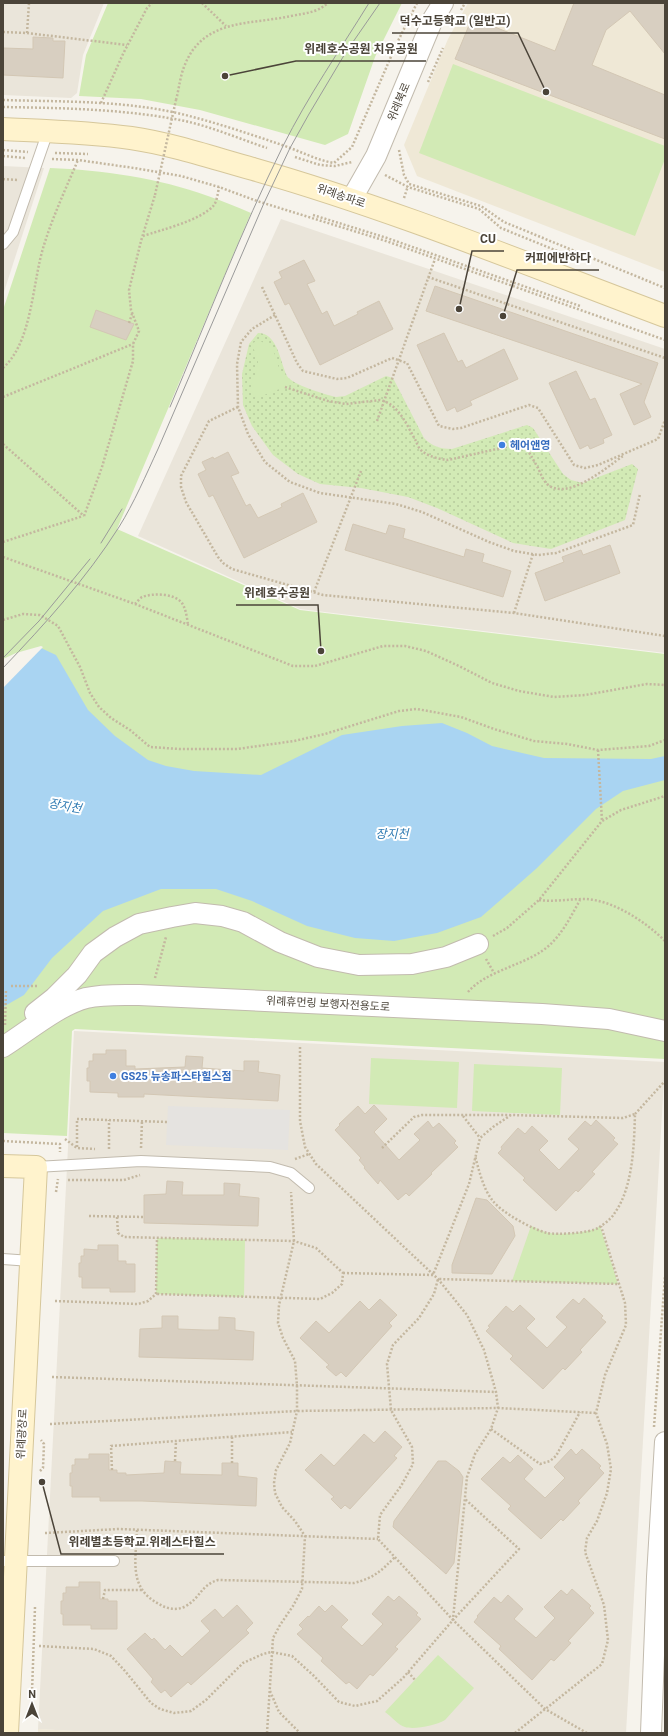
<svg xmlns="http://www.w3.org/2000/svg" width="668" height="1736" font-family="Roboto,'Noto Sans KR',sans-serif">
<defs>
<pattern id="grass-dots" width="8" height="8" patternUnits="userSpaceOnUse"><rect width="8" height="8" fill="#d2eab5"/><path d="M2 2h.1M6 6h.1" fill="none" stroke="#b6ca9c" stroke-width="1.8" stroke-linecap="round"/></pattern>
</defs>
<rect width="100%" height="100%" fill="#f6f3ec"/>
<g fill="#eae5da">
<polygon points="3,3 104,3 83,55 77,93 71,98 3,95"/>
<polygon points="3,166 44,168 3,295"/>
<polygon points="281,219 665,349 665,653 300,609 138,536"/>
<polygon points="74,1031 665,1062 626,1733 110,1733 38,1729"/>
</g>
<g fill="#efe8d6">
<polygon points="468,3 665,3 665,272 417,176 404,145 448,39"/>
<polygon points="38,1729 110,1733 38,1733"/>
</g>
<path fill="url(#grass-dots)" d="M258,333C278,333 280,362 287,376C291,384 326,395 336,397C339,397 342,396 345,396L386,376L393,378L424,438C431,446 441,449 452,449L527,425L533,428L563,474L571,480L583,483L632,464L638,469L625,520L551,549L513,543L437,508L408,497L361,488L320,484L298,474L273,455L252,426L243,405L242,374L249,344Z"/>
<g fill="#d2eab5">
<polygon points="108,3 402,3 375,57 348,134 325,145 200,110 141,99 79,96 86,55"/>
<polygon points="453,64 665,146 665,159 635,236 419,153"/>
<path d="M50,168C102,170 159,178 208,196C223,201 237,207 251,213L117,529L300,610L665,654V1059L75,1029L72,1031L67,1136L3,1133V310Z"/>
<path d="M258,340C279,349 273,356 281,372C284,376 287,381 290,385L256,398L250,390C252,381 258,371 258,362C258,355 252,350 253,343Z"/>
<polygon points="371,1058 459,1062 457,1108 369,1104"/>
<polygon points="474,1064 562,1068 560,1115 472,1111"/>
<path d="M531,1226C536,1228 543,1232 549,1233C560,1235 592,1233 600,1226L618,1284L512,1281Z"/>
<polygon points="157,1238 245,1240 244,1297 156,1294"/>
<path d="M438,1655L474,1688L445,1720C437,1725 414,1730 405,1727C398,1725 391,1716 385,1712Z"/>
</g>
<polygon fill="#e5e3e0" points="168,1106 290,1110 288,1150 166,1145"/>
<polygon fill="#a9d4f2" points="41,648 56,655 88,710 115,736 148,760 166,766 194,771 261,775 342,735 402,726 442,723 467,733 492,746 544,758 651,759 665,756 665,780 623,791 596,809 537,868 481,917 437,933 394,941 355,938 307,926 252,901 216,889 161,889 103,911 52,958 24,995 3,1007 3,661"/>
<polygon fill="#f6f3ec" points="41,646 43,647 3,688 3,659 16,653"/>
<g fill="#d8cfc1" stroke="#d3c7b4">
<polygon points="574,3 665,3 665,54 630,11 606,30 592,65 665,95 665,139 455,59 472,18 555,51"/>
<polygon points="33,37 53,38 53,41 65,41 63,78 3,75 3,48 33,49"/>
<polygon points="304,260 315,281 307,284 322,314 327,311 334,326 358,314 357,312 379,301 393,329 320,365 289,303 285,305 274,282 282,278 279,272"/>
<polygon points="435,286 658,363 644,402 651,417 634,425 620,394 642,384 426,311"/>
<polygon points="96,310 134,324 126,340 90,327"/>
<polygon points="444,333 458,362 462,360 466,368 504,349 518,379 470,401 472,405 457,412 455,407 447,411 417,345"/>
<polygon points="576,371 590,400 595,398 612,435 603,439 604,443 590,449 588,445 580,449 549,383"/>
<polygon points="228,452 239,473 231,476 246,506 250,504 258,518 282,507 281,504 303,493 317,522 244,558 213,495 209,497 198,474 206,470 202,462 213,457 214,459"/>
<polygon points="353,524 386,534 389,525 405,529 403,538 464,557 466,549 484,554 482,562 511,571 503,597 345,550"/>
<polygon points="610,545 620,573 545,601 535,573 564,562 562,557 581,550 583,555"/>
<polygon points="106,1050 126,1050 126,1066 135,1066 135,1069 185,1067 186,1056 203,1057 202,1068 244,1071 244,1061 259,1061 258,1072 280,1075 278,1101 144,1094 144,1097 118,1097 118,1093 90,1092 90,1081 87,1081 87,1068 89,1068 89,1061 93,1061 93,1054 106,1054"/>
<polygon points="374,1105 387,1119 374,1132 399,1160 420,1140 414,1134 428,1121 433,1128 439,1123 456,1141 454,1143 458,1147 431,1173 432,1174 409,1196 406,1193 398,1200 380,1180 378,1184 364,1168 365,1167 359,1160 361,1158 335,1130 340,1125 339,1124 358,1106 365,1114"/>
<polygon points="596,1120 615,1138 613,1140 618,1144 592,1172 595,1174 578,1192 576,1190 556,1211 523,1180 525,1178 498,1153 502,1149 501,1147 518,1128 525,1134 532,1126 548,1141 539,1150 559,1170 579,1149 568,1139 585,1121 591,1126"/>
<polygon points="167,1181 183,1182 182,1195 224,1195 224,1183 240,1184 239,1196 259,1198 258,1226 144,1223 144,1195 166,1194"/>
<polygon points="476,1198 487,1200 513,1226 515,1236 492,1274 452,1273 452,1265"/>
<polygon points="98,1245 118,1245 118,1261 126,1261 126,1264 135,1264 135,1292 110,1292 110,1288 82,1288 82,1277 79,1277 79,1263 81,1263 81,1256 84,1256 84,1249 98,1250"/>
<polygon points="584,1298 603,1316 601,1318 606,1322 580,1350 582,1352 565,1370 563,1368 543,1389 510,1359 513,1356 486,1331 490,1327 488,1326 506,1306 513,1312 520,1305 535,1319 526,1328 547,1348 567,1327 556,1317 573,1299 579,1304"/>
<polygon points="380,1299 397,1315 389,1323 392,1326 346,1377 341,1372 336,1376 326,1367 329,1365 300,1338 316,1321 329,1333 360,1301 369,1310"/>
<polygon points="162,1316 178,1316 178,1329 205,1330 219,1330 219,1317 235,1318 235,1330 254,1332 253,1360 139,1357 140,1329 162,1328"/>
<polygon points="385,1431 402,1447 394,1456 397,1458 350,1509 345,1505 341,1509 331,1499 334,1497 305,1470 321,1454 334,1466 364,1434 374,1443"/>
<polygon points="571,1449 576,1455 582,1449 601,1466 599,1468 604,1473 578,1501 580,1503 563,1521 561,1519 541,1539 508,1509 511,1506 481,1479 503,1457 510,1463 518,1455 533,1469 524,1479 545,1498 565,1478 554,1467"/>
<polygon points="89,1454 109,1454 109,1470 117,1470 117,1473 126,1473 126,1475 164,1473 165,1461 181,1462 180,1474 222,1475 222,1463 238,1463 238,1476 257,1478 256,1506 142,1501 100,1501 100,1497 72,1497 72,1486 70,1486 70,1473 72,1473 72,1465 75,1465 75,1459 89,1459"/>
<polygon points="438,1461 446,1461 459,1471 463,1477 454,1563 446,1574 393,1527 394,1521"/>
<polygon points="79,1582 100,1582 100,1599 108,1599 108,1601 117,1601 117,1629 91,1629 91,1625 63,1625 63,1614 61,1614 61,1601 63,1601 63,1593 66,1593 66,1587 79,1587"/>
<polygon points="572,1589 591,1606 589,1608 594,1613 568,1641 571,1643 554,1661 551,1659 532,1680 499,1649 501,1646 474,1622 478,1617 477,1616 494,1597 501,1603 508,1595 523,1609 514,1619 536,1638 555,1618 544,1607 561,1590 567,1595"/>
<polygon points="388,1596 394,1601 399,1596 418,1613 416,1615 421,1619 395,1647 398,1649 373,1676 370,1674 357,1689 349,1682 346,1684 321,1661 323,1658 297,1634 303,1629 299,1625 308,1616 309,1617 319,1606 325,1612 332,1605 348,1620 341,1627 362,1646 383,1624 372,1614"/>
<polygon points="237,1605 253,1623 246,1630 249,1633 191,1685 188,1682 171,1697 165,1690 161,1693 151,1682 153,1679 127,1649 145,1633 152,1640 154,1638 165,1650 170,1645 182,1657 210,1631 201,1621 215,1609 223,1618"/>
</g>
<g fill="none" stroke-linecap="round" stroke-linejoin="round">
<g stroke="#c2bbae" stroke-width="12">
<g id="lane">
<polyline points="3,244 13,232 48,131"/>
<polyline points="36,1167 141,1161 270,1167 291,1173 309,1188"/>
<polyline points="3,1259 31,1261"/>
<polyline points="3,1561 114,1561"/>
</g>
</g>
<g stroke="#c2bbae" stroke-width="22">
<g id="street">
<polyline points="351,200 376,156 433,19 443,3"/>
<polyline points="35,1013 54,998 77,975 93,953 115,937 139,924 172,917 195,913 222,916 243,922 280,942 318,957 359,965 412,964 446,957 478,944"/>
<path d="M3,1047C27,1032 59,1005 86,998C103,994 121,995 139,995L542,1014L609,1019L665,1031"/>
<polyline points="651,1733 657,1577 665,1442"/>
</g>
</g>
<g stroke="#d6c79b" stroke-width="24">
<g id="secondary">
<path d="M3,129C46,131 89,132 131,138C172,144 213,158 253,169C393,209 529,265 665,316"/>
<polyline points="3,1166 36,1167 7,1733"/>
</g>
</g>
<g stroke="#c4b79f" stroke-width="2.5" stroke-dasharray="2 2" stroke-linecap="butt">
<polyline points="202,3 226,26"/>
<polyline points="461,10 465,3"/>
<polyline points="3,32 27,33 127,45"/>
<polyline points="27,33 29,3"/>
<polyline points="428,82 443,48"/>
<path d="M3,100C66,102 132,100 193,117C223,125 253,135 282,145C300,151 316,160 334,163L352,147L396,45L417,3"/>
<path d="M176,100C179,89 180,77 184,67C202,18 250,25 291,16C306,13 316,13 328,3"/>
<polyline points="101,103 123,54 147,8 152,3"/>
<path d="M3,107C64,108 125,109 185,121C212,127 240,139 267,148"/>
<polyline points="3,150 28,152"/>
<polyline points="399,150 404,175 409,184 481,206 504,222 665,288"/>
<polyline points="55,153 88,154"/>
<polyline points="3,156 25,158"/>
<polyline points="295,157 320,165 335,166 352,162"/>
<polyline points="52,159 78,160 134,168 181,176 219,187 257,201 386,241 665,340"/>
<polyline points="385,175 408,187 479,209 501,228 567,255 569,249"/>
<polyline points="3,179 17,180"/>
<polyline points="404,198 408,186"/>
<polyline points="313,215 387,238 580,306"/>
<path d="M143,236C161,230 202,220 214,205C217,201 218,192 219,187"/>
<polyline points="428,277 665,358"/>
<polyline points="262,287 297,363 303,371 337,379 347,378 392,358 407,363 439,426 453,429 461,428 529,405 538,408 574,465 585,468 598,465 658,439 665,420"/>
<polyline points="275,315 252,329 241,342 237,364 238,407 248,434 265,462 290,482 320,493 396,504 422,512 489,542 514,551 538,555 556,553 633,525 640,494"/>
<polyline points="129,323 132,314"/>
<path d="M3,368C33,341 32,282 44,245C53,216 66,188 78,160"/>
<path d="M285,387L328,401L346,404L380,400C399,404 407,426 416,441C417,444 419,449 422,451C429,457 440,459 448,460L519,444C529,449 532,458 538,468C540,472 543,480 547,484C567,502 607,467 623,456"/>
<polyline points="3,397 133,344"/>
<polyline points="238,407 209,421 181,476 181,487 186,502 218,557 223,563 232,569 323,595 514,613 665,636"/>
<polyline points="377,421 435,259"/>
<polyline points="3,444 84,516"/>
<polyline points="84,516 102,467 133,361 133,344 139,331 131,310 129,290 141,241 155,195"/>
<polyline points="3,542 83,516"/>
<polyline points="3,557 135,604 293,666 315,666 383,646 405,646 426,651 459,666 492,683 519,691 554,697 585,695 647,684 665,685"/>
<polyline points="314,592 361,471"/>
<path d="M135,604C137,602 139,599 142,597C153,593 174,593 182,603C186,609 187,618 188,625"/>
<polyline points="514,613 533,554"/>
<polyline points="3,620 23,614 40,615 58,626 80,667 90,693 99,707 111,718 130,730 150,747 180,749 237,749 294,741 325,734 399,711 417,709 461,717 494,729 534,741 567,744 598,750 649,746 665,740"/>
<polyline points="598,750 602,821"/>
<path d="M539,900C554,902 569,899 585,899C613,900 646,922 665,941"/>
<polyline points="493,936 507,928 539,900 602,821 621,810 665,796"/>
<polyline points="486,959 494,973"/>
<polyline points="155,978 166,937"/>
<polyline points="11,986 39,986"/>
<path d="M468,992C485,972 520,966 542,951C560,939 570,918 580,900"/>
<polyline points="5,1025 6,989"/>
<polyline points="300,1047 300,1121 305,1147 316,1164 438,1279 467,1315 484,1350 496,1392 498,1408 491,1429 475,1454 467,1477 453,1619"/>
<polyline points="635,1114 665,1081"/>
<polyline points="463,1116 480,1138"/>
<polyline points="65,1139 77,1148 95,1149"/>
<polyline points="3,1141 60,1144 60,1152"/>
<polyline points="77,1147 77,1119 167,1122"/>
<polyline points="141,1148 142,1121"/>
<polyline points="382,1148 414,1117 422,1115 510,1115"/>
<polyline points="109,1149 109,1120"/>
<polyline points="295,1159 309,1154"/>
<polyline points="68,1180 124,1180 140,1175"/>
<polyline points="56,1192 58,1179"/>
<polyline points="89,1216 144,1217"/>
<polyline points="117,1217 118,1233 124,1237 294,1241 316,1248 343,1273 342,1284 332,1293 320,1299 156,1294"/>
<path d="M343,1273L433,1275L469,1184L480,1138L493,1127L511,1115L623,1118L635,1114C634,1146 633,1188 614,1214C611,1219 603,1225 598,1228C590,1233 557,1235 547,1233C532,1229 502,1213 493,1201C483,1189 479,1170 475,1156"/>
<polyline points="55,1301 138,1304 148,1301 156,1294 157,1238"/>
<polyline points="52,1377 496,1392"/>
<polyline points="50,1424 297,1411 498,1408 596,1413"/>
<polyline points="654,1427 665,1276"/>
<polyline points="491,1429 540,1464 550,1461 556,1456 580,1412"/>
<polyline points="175,1461 176,1441"/>
<polyline points="232,1463 232,1437"/>
<polyline points="112,1470 111,1446 292,1432"/>
<polyline points="40,1471 43,1468 44,1444 41,1440"/>
<path d="M137,1530C136,1560 128,1588 159,1604C167,1609 177,1611 186,1606C201,1597 201,1585 218,1580L354,1583C374,1578 381,1571 395,1557"/>
<polyline points="45,1533 119,1529 378,1539"/>
<polyline points="103,1599 105,1590 142,1590"/>
<polyline points="35,1607 32,1692 37,1696"/>
<polyline points="39,1646 94,1649 111,1656 125,1671 151,1703 160,1709 174,1713 191,1711 206,1700 243,1663 263,1654 271,1652 292,1656 314,1676 339,1702 355,1706 377,1701 403,1678 453,1620 519,1549 465,1499"/>
<polyline points="408,1672 415,1680"/>
<polyline points="270,1691 279,1712 300,1733"/>
<polyline points="267,1733 273,1638 280,1625 293,1606 302,1589 305,1536 295,1521 282,1507 275,1493 274,1483 276,1470 290,1443 297,1411 297,1386 295,1361 283,1338 278,1323 279,1305 294,1241 291,1192"/>
<polyline points="515,1733 602,1664 608,1640 604,1605 585,1552 587,1538 597,1521 607,1493 611,1469 607,1444 596,1413 605,1375 626,1325 625,1303 601,1226"/>
<polyline points="587,1733 545,1709 453,1620 378,1539 380,1515 401,1486 413,1464 412,1447 391,1410 387,1364 393,1345 419,1318 434,1294 438,1279 618,1284"/>
</g>
<use href="#lane" stroke="#fff" stroke-width="10"/>
<use href="#street" stroke="#fff" stroke-width="20"/>
<use href="#secondary" stroke="#fff3cd" stroke-width="22"/>
<g stroke="#9a9a9a" stroke-width="1">
<path d="M170,407C207,320 241,231 283,146C308,96 340,50 369,3"/>
<polyline points="101,543 122,509"/>
<polyline points="3,658 39,621 90,559"/>
<path d="M3,668C45,624 86,579 119,527C134,503 146,475 158,449L264,203L290,148L309,114L346,52L380,3"/>
</g>
<polyline stroke="#c4b79f" stroke-width="2.5" stroke-dasharray="2 2" stroke-linecap="butt" points="155,195 176,100"/>
</g>
<g fill="#3f7fe0" stroke="#fff" stroke-width="1.5">
<circle cx="502" cy="445" r="4"/>
<circle cx="113" cy="1076" r="4"/>
</g>
<g text-anchor="middle" dominant-baseline="central" stroke-width="4" stroke-linejoin="round" paint-order="stroke">
<g font-size="11" fill="#4b4439" stroke="#fff">
<text transform="translate(399 102) rotate(-67)">위례북로</text>
<text transform="translate(341 196) rotate(19)">위례송파로</text>
<text transform="translate(328 1004) rotate(3)">위례휴먼링 보행자전용도로</text>
<text transform="translate(22 1434) rotate(-87)">위례광장로</text>
</g>
<g font-size="11" font-weight="bold" fill="#366cbe" stroke="#fff" text-anchor="start">
<text x="510" y="445">헤어앤영</text>
<text x="121" y="1076">GS25 뉴송파스타힐스점</text>
</g>
<g font-size="12" font-style="italic" fill="#2e7ab2" stroke="#fff">
<text transform="translate(65 806) rotate(10)">장지천</text>
<text x="392" y="834">장지천</text>
</g>
</g>
<path fill="none" stroke="#4b4439" stroke-width="1.5" d="M546 92L518 33H392M225 76L296 61H426M459 309L472 251H504M503 316L517 270H599M321 651L318 605H236M42 1482L61 1554H224"/>
<g fill="#4b4439" stroke="#fff" stroke-width="1.5">
<circle cx="546" cy="92" r="4"/>
<circle cx="225" cy="76" r="4"/>
<circle cx="459" cy="309" r="4"/>
<circle cx="503" cy="316" r="4"/>
<circle cx="321" cy="651" r="4"/>
<circle cx="42" cy="1482" r="4"/>
</g>
<g font-size="12" text-anchor="middle" font-weight="bold" fill="#4b4439" stroke="#fff" stroke-width="4" stroke-linejoin="round" paint-order="stroke">
<text x="455" y="25">덕수고등학교 (일반고)</text>
<text x="361" y="53">위례호수공원 치유공원</text>
<text x="488" y="243">CU</text>
<text x="558" y="262">커피에반하다</text>
<text x="277" y="597">위례호수공원</text>
<text x="142" y="1546">위례별초등학교.위례스타힐스</text>
</g>
<rect width="668" height="1736" fill="none" stroke="#4b4439" stroke-width="8"/>
<g transform="translate(32 1704)" stroke="#ffffff" stroke-width="3" paint-order="stroke">
<path d="M0-3L7 15L0 10L-7 15Z" fill="#4b4439"/>
<text y="-6" font-size="11" font-weight="bold" text-anchor="middle" fill="#4b4439">N</text>
</g>
</svg>
